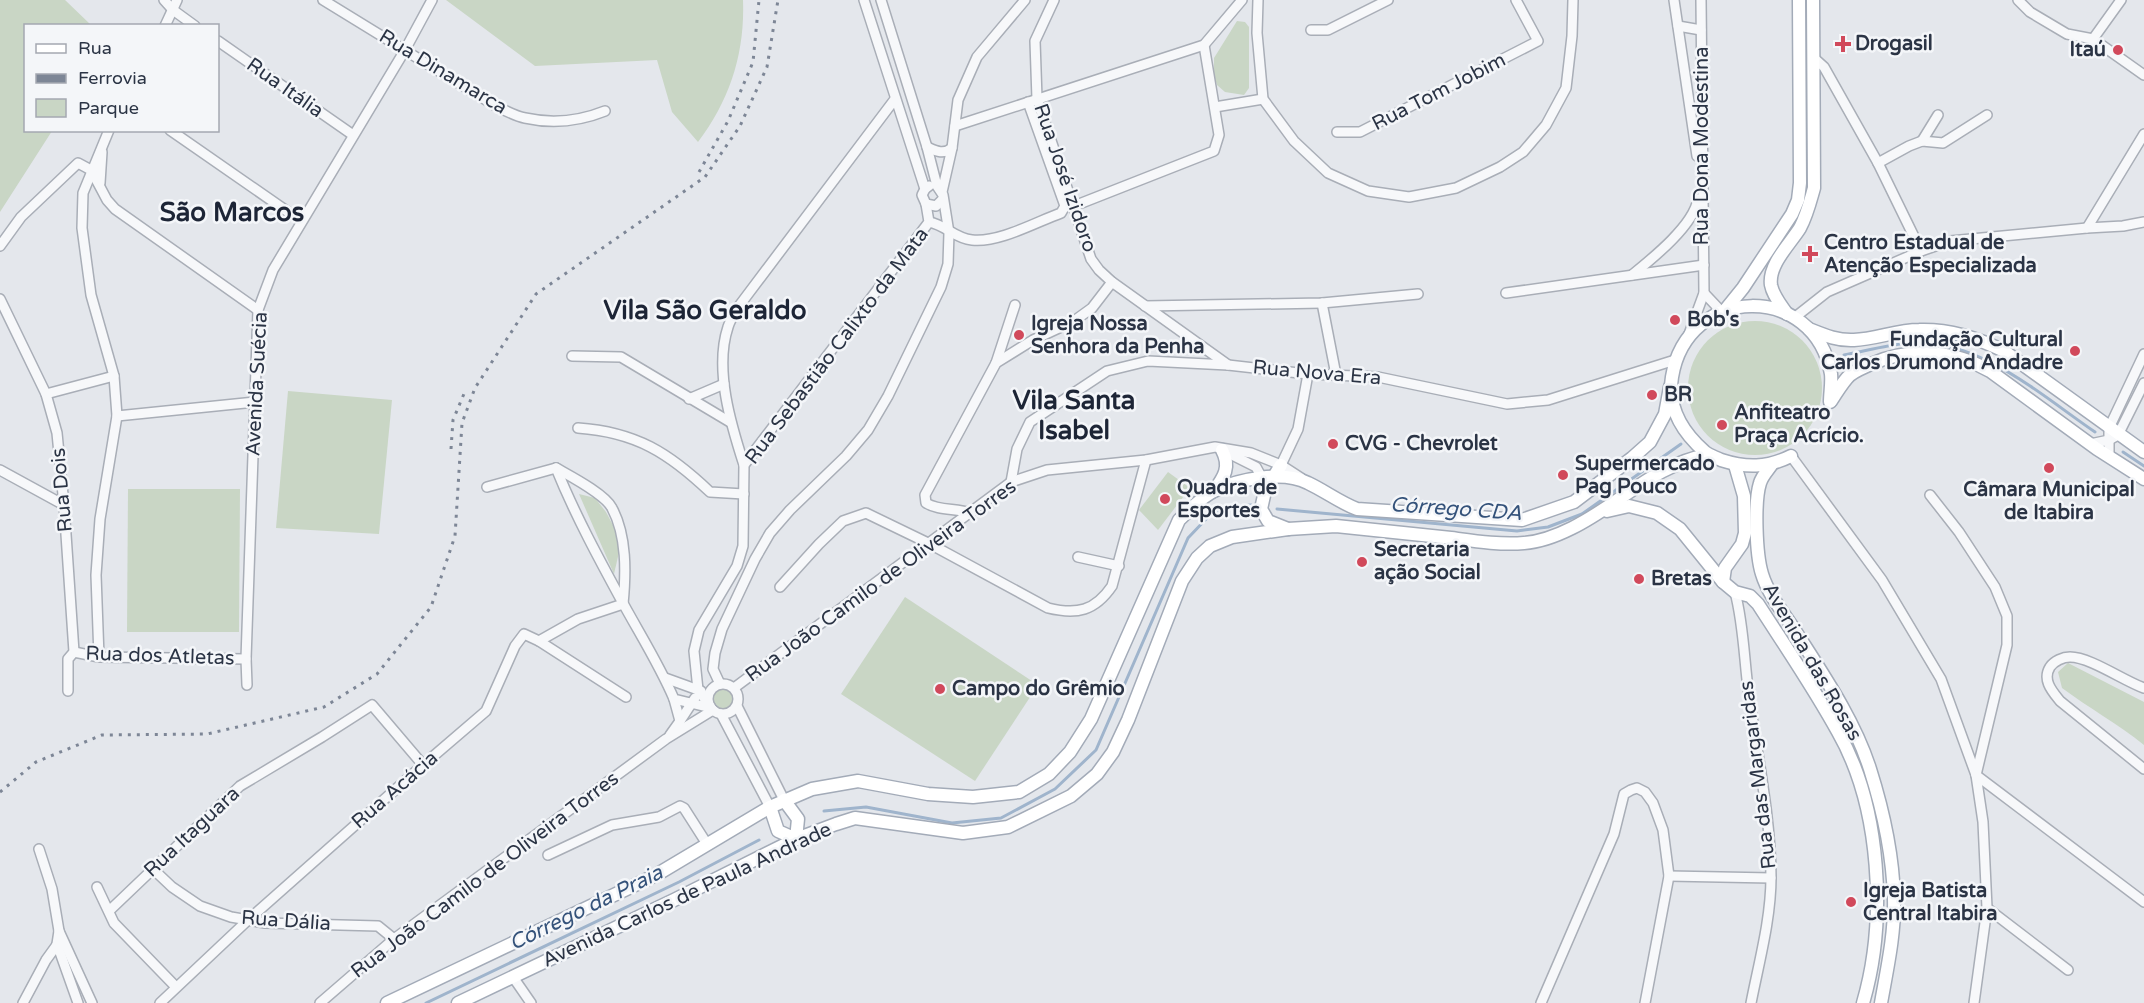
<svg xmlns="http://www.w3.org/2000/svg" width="2144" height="1003" font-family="'Varela Round',sans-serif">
<rect width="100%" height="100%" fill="#e4e7ec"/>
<g fill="#c9d6c5">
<polygon points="0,0 65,0 91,25 26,26 26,130 52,131 0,212"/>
<path d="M446,0H743C745,53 730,100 698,142L672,112L657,60L535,66Z"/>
<polygon points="1237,21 1245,22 1249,27 1249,88 1244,95 1225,92 1217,85 1214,75 1214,58"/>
<circle cx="1755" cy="388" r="67"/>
<polygon points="288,391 392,400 379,534 276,528"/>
<polygon points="1168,472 1190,488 1158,530 1139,510"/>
<polygon points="128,489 240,489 239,632 127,632"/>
<polygon points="579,494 595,498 606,512 615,529 620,548 614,574"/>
<polygon points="905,597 1038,685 975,781 841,694"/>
<path d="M2068,663L2144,702V745C2118,724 2089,708 2062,688L2058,672Z"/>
<circle cx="723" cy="699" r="11"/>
</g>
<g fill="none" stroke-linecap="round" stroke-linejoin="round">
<g stroke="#9fb4cc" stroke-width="3">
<path d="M1844,355C1865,351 1887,345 1908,343C1977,337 2042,396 2095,432"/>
<polyline points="2123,452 2144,466"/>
<polyline points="1277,509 1517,531 1548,527 1582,514 1681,444"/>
<polyline points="824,811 866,807 952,823 1001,818 1055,789 1096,750 1188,538 1208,517 1227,507 1251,505"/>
<polyline points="426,1003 679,882 759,840"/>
</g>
<g stroke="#a9aeb7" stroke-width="12">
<g id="minor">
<polyline points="164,0 173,10 195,26"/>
<path d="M323,0L494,105C504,110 515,116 525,118C552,124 580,121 605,111"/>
<polyline points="864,0 925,189"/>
<polyline points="1054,0 1035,41 1037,99 1091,259 1099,270 1112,282 1228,365"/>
<polyline points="1258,0 1257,33 1263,99 1294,141 1328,173 1368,191 1409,197 1456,188 1500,167 1523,152 1546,125 1566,88 1572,36 1573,0"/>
<polyline points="1674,0 1697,156"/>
<polyline points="2018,0 2030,12 2067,34 2093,39 2144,75"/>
<polyline points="165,26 177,0"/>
<polyline points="1678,26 1701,30"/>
<polyline points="1311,30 1328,30 1388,0"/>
<polyline points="2093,39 2121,0"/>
<polyline points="218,41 353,135"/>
<polyline points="1814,58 1824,67 1878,163 1921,251"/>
<polyline points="1215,107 1263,99"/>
<polyline points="955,126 1204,45 1242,0"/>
<polyline points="170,130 301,221"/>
<polyline points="1337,132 1360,132 1538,41 1516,0"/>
<polyline points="1922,141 1938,115"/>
<path d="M927,147C936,151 943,155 952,148"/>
<polyline points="1878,163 1909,146 1922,141 1943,143 1987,115"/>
<polyline points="91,170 107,200 115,209 258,310"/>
<polyline points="100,183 102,152"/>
<polyline points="929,186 925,189 922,195 926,204 936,206 943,199"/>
<polyline points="942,192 952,148 958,100 977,57 1025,0"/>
<polyline points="1074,206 1214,151 1219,135 1204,45"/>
<path d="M929,222C946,225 954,238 972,240C999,243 1036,222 1061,213L1065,206L1028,102"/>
<polyline points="2087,228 2144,134"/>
<polyline points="0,246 21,217 78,163 91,170"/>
<path d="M1632,275C1653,258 1694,225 1698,199"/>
<polyline points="1506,293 1704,265"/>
<polyline points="1704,293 1721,311"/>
<polyline points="0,299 46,394 57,433 64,505 74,652 68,659 68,691"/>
<polyline points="1322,303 1336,375"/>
<polyline points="1145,306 1322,303 1418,294"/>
<polyline points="1794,318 1827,292 1921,251 1950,241 2087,228 2123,226 2144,222"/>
<polyline points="1689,334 1704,293 1701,0"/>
<polyline points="572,356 621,357 730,422"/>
<polyline points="996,363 1015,305"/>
<polyline points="46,394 114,376"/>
<polyline points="689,399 724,384"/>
<polyline points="117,416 255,402"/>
<path d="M578,428C636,432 669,453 710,492L744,494"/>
<polyline points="2090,444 2109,440 2118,435 2144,383"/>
<polyline points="1226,452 1256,467 1262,478"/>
<polyline points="1791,456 1882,580 1941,679 1976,775 1983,822 1987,908 1974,1003"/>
<polyline points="2109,457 2109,428 2144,354"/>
<path d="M744,465C731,425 714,369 728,327C730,320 735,313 739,306L895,99"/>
<polyline points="1281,465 1298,429 1308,374"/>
<path d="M556,468C575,515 600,561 624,605C641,636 660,666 674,699L711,708"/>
<polyline points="0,470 64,505"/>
<polyline points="1011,482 1017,449 1030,422 1107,371 1148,361 1228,365 1308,374 1378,377 1507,404 1548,400 1675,360"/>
<polyline points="487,487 556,468"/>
<polyline points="1930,495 1959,532 1995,587 2007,616 2007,645 1976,775"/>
<path d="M971,513C956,508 939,511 926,503L925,495L996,363L1033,340L1074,321L1092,308L1112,282"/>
<polyline points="1078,557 1119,566"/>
<path d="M780,587L819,544L843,521L866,513L930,544L1048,608C1077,615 1095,611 1112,586L1146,460"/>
<path d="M1735,592C1744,626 1744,661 1749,696C1757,753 1771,819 1771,877C1771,919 1759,962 1751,1003"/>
<polyline points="539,641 626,697"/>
<polyline points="74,652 99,657 246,659"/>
<polyline points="99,657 96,575 100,519 117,416 114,376 91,295 82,228 83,193 109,130"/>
<polyline points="665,678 701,691"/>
<polyline points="720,684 713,669 715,653 722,629 755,559 770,533 790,510 846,456 868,430 888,396 941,287 948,264 949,233 943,195 937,186 927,147 881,0"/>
<circle cx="723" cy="699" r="15"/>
<polyline points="247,685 246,659 258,310 273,270 405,50 432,0"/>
<polyline points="734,688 1011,482 1047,470 1146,460 1215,447 1251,453 1281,465 1301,478"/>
<path d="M2144,688C2124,681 2090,657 2070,657C2063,657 2054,661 2050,667C2042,680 2052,691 2060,701L2144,769"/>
<polyline points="710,706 698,690 694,651 699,630 737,566 743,546 744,465 929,222 926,204"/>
<polyline points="737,706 784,800"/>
<polyline points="721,714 770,807"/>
<polyline points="680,721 695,698"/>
<polyline points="670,735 680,721 674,699"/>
<polyline points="1976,775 2144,902"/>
<polyline points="39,849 52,889 59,931 57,944 78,1003"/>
<polyline points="548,855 612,825 659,817 680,806 684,808 707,844"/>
<polyline points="153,869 172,887 200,906 231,917 265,923 378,926 394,939"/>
<polyline points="1669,876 1771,878"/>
<polyline points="97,887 114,923 176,987"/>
<polyline points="1987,908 2068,970"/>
<polyline points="109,911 240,786 322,737 372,705 423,765"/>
<polyline points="59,931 92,1003"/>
<polyline points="513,977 531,1003"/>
<polyline points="23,1003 46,960 59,942"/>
<path d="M160,1003L247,921L423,765L486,711L515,646L524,634L539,641L578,619L623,604C626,573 627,536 612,508C605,494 570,476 556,468"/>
<polyline points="320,1003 394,939 666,739 713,710"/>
<polyline points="1541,1003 1614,834 1624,794 1631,790 1637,788 1645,792 1653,803 1663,830 1669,876 1645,1003"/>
</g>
</g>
<g stroke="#a3abb8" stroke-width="15">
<g id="major">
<polyline points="1726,309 1743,288 1792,214 1798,200 1800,183 1799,0"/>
<path d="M1787,314C1781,305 1773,296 1771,285C1768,265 1790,244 1800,228C1807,215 1810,202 1814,188L1813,0"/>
<path d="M1809,329C1824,335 1838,341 1854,340C1876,339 1897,330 1919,330C1948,329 1978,338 2004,351L2144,452"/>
<path d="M1831,401C1836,393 1841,385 1847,378C1853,371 1863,368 1871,364C1909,347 1954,350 1990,371L2097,449L2144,479"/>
<path d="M1791,456C1767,468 1746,468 1721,460C1715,457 1710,456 1705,452C1682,432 1667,408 1672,377C1687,284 1815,282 1831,374C1832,383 1830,393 1830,402"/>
<path d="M1772,464C1768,470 1762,476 1760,483C1754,502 1756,555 1762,574C1768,594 1783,612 1794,629C1822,673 1854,719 1870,769C1883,810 1893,856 1894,899C1895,934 1887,969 1881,1003"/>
<polyline points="1281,465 1265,491 1261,509 1268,521 1288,529"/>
<path d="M1214,491C1224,477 1231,467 1222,450"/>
<path d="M1607,511L1629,506L1657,513L1680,529L1723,582L1735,592L1750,596L1758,604C1785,646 1814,688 1838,732C1881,807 1887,921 1863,1003"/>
<polyline points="1723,582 1725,568 1742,544 1745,533 1744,496 1735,465"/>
<polyline points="770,807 778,831 796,839 798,819 784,800"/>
<path d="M387,1003L656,875L770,807L812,789L858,781L928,794L973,797L1019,792L1049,774L1070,752L1091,719L1179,520C1190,510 1200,498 1214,491C1238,479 1283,470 1308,483C1325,491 1339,502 1357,509L1522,520L1574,502L1632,458L1650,442L1665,414L1670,387"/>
<path d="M458,1003L674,900L796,839L836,824L855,818L963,833L1008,827L1071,796L1097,774L1113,752L1128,720L1182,581L1197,558L1210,546L1232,537L1288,529L1336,526C1375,530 1413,534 1451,538C1474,541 1500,545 1524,543C1539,542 1558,535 1572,528C1619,505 1655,464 1708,455"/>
</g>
</g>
<use href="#minor" stroke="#f7f8fa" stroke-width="9"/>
<use href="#major" stroke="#fff" stroke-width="12"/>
<g stroke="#7d8696" stroke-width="3" stroke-dasharray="3 6" stroke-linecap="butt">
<polyline points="699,172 728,121 753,62 759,0"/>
<polyline points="451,449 453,420 466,389"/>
<polyline points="0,792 36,762 102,735 207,734 324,707 377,674 431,607 455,536 462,423 475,388 536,294 705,177 740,126 767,67 778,0"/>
</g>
</g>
<g fill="#d1495b" stroke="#f4f6f9" stroke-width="2">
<path d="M1840 35h6v6h6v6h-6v6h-6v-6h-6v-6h6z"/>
<circle cx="2118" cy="50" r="6"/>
<path d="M1807 245h6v6h6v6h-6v6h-6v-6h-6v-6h6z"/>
<circle cx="1675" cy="320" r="6"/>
<circle cx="1019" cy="335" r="6"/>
<circle cx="2075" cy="351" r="6"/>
<circle cx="1652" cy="395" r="6"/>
<circle cx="1722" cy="425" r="6"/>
<circle cx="1333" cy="444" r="6"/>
<circle cx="2049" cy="468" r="6"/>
<circle cx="1563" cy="475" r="6"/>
<circle cx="1165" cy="499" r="6"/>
<circle cx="1362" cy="562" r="6"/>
<circle cx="1639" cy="579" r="6"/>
<circle cx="940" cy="689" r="6"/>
<circle cx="1851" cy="902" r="6"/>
</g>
<g text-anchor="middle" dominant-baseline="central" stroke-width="5" stroke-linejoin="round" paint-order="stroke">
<g font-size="20" font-weight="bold" fill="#2b3445" stroke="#f4f6f9" text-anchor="start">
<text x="1855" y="44">Drogasil</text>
<text x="2106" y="50" text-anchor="end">Itaú</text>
<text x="1824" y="243">Centro Estadual de<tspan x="1824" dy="23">Atenção Especializada</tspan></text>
<text x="1687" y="320">Bob's</text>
<text x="1031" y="324">Igreja Nossa<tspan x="1031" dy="23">Senhora da Penha</tspan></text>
<text x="2063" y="340" text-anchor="end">Fundação Cultural<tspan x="2063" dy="23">Carlos Drumond Andadre</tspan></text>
<text x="1664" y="395">BR</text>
<text x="1734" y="413">Anfiteatro<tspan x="1734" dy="23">Praça Acrício.</tspan></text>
<text x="1345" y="444">CVG - Chevrolet</text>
<text x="1575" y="464">Supermercado<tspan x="1575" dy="23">Pag Pouco</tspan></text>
<text x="1177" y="488">Quadra de<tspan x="1177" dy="23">Esportes</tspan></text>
<text x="2049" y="490" text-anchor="middle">Câmara Municipal<tspan x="2049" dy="23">de Itabira</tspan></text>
<text x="1374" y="550">Secretaria<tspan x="1374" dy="23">ação Social</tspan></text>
<text x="1651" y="579">Bretas</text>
<text x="952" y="689">Campo do Grêmio</text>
<text x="1863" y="891">Igreja Batista<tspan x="1863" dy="23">Central Itabira</tspan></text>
</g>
<g font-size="20" fill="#2b3445" stroke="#f4f6f9">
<text transform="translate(443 72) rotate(31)">Rua Dinamarca</text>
<text transform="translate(285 88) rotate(35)">Rua Itália</text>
<text transform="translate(1439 92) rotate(-27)">Rua Tom Jobim</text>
<text transform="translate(1702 146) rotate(-90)">Rua Dona Modestina</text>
<text transform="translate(1065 178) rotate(71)">Rua José Izidoro</text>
<text transform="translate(837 346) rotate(-53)">Rua Sebastião Calixto da Mata</text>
<text transform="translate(1317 373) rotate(5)">Rua Nova Era</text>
<text transform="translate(257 384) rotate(-87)">Avenida Suécia</text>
<text transform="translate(62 490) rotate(-95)">Rua Dois</text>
<text transform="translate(881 581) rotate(-36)">Rua João Camilo de Oliveira Torres</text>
<text transform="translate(160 656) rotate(2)">Rua dos Atletas</text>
<text transform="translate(1812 662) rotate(60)">Avenida das Rosas</text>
<text transform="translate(1758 775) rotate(-97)">Rua das Margaridas</text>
<text transform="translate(395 790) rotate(-41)">Rua Acácia</text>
<text transform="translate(192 832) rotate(-43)">Rua Itaguara</text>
<text transform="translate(485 875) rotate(-37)">Rua João Camilo de Oliveira Torres</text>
<text transform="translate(687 895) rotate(-25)">Avenida Carlos de Paula Andrade</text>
<text transform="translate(286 921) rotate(4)">Rua Dália</text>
</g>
<g font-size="21" font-style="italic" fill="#34527a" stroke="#f4f6f9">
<text transform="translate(1456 509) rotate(4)">Córrego CDA</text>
<text transform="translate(586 908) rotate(-26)">Córrego da Praia</text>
</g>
<g font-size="26" font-weight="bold" fill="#1d2536" stroke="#f4f6f9">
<text x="232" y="212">São Marcos</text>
<text x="705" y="310">Vila São Geraldo</text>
<text x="1074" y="400">Vila Santa<tspan x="1074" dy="30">Isabel</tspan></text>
</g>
</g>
<rect x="24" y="24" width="195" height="108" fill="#f4f6f9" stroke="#a4a8b1" stroke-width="1.5"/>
<rect x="36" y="44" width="30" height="9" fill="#ffffff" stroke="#a4a8b1" stroke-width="1.5"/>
<text x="78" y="54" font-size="18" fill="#2b3445">Rua</text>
<rect x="36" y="74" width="30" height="9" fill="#7d8696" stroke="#a4a8b1" stroke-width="1.5"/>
<text x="78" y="84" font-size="18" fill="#2b3445">Ferrovia</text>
<rect x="36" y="99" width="30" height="18" fill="#c9d6c5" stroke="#a4a8b1" stroke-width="1.5"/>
<text x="78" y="114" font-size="18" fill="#2b3445">Parque</text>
</svg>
